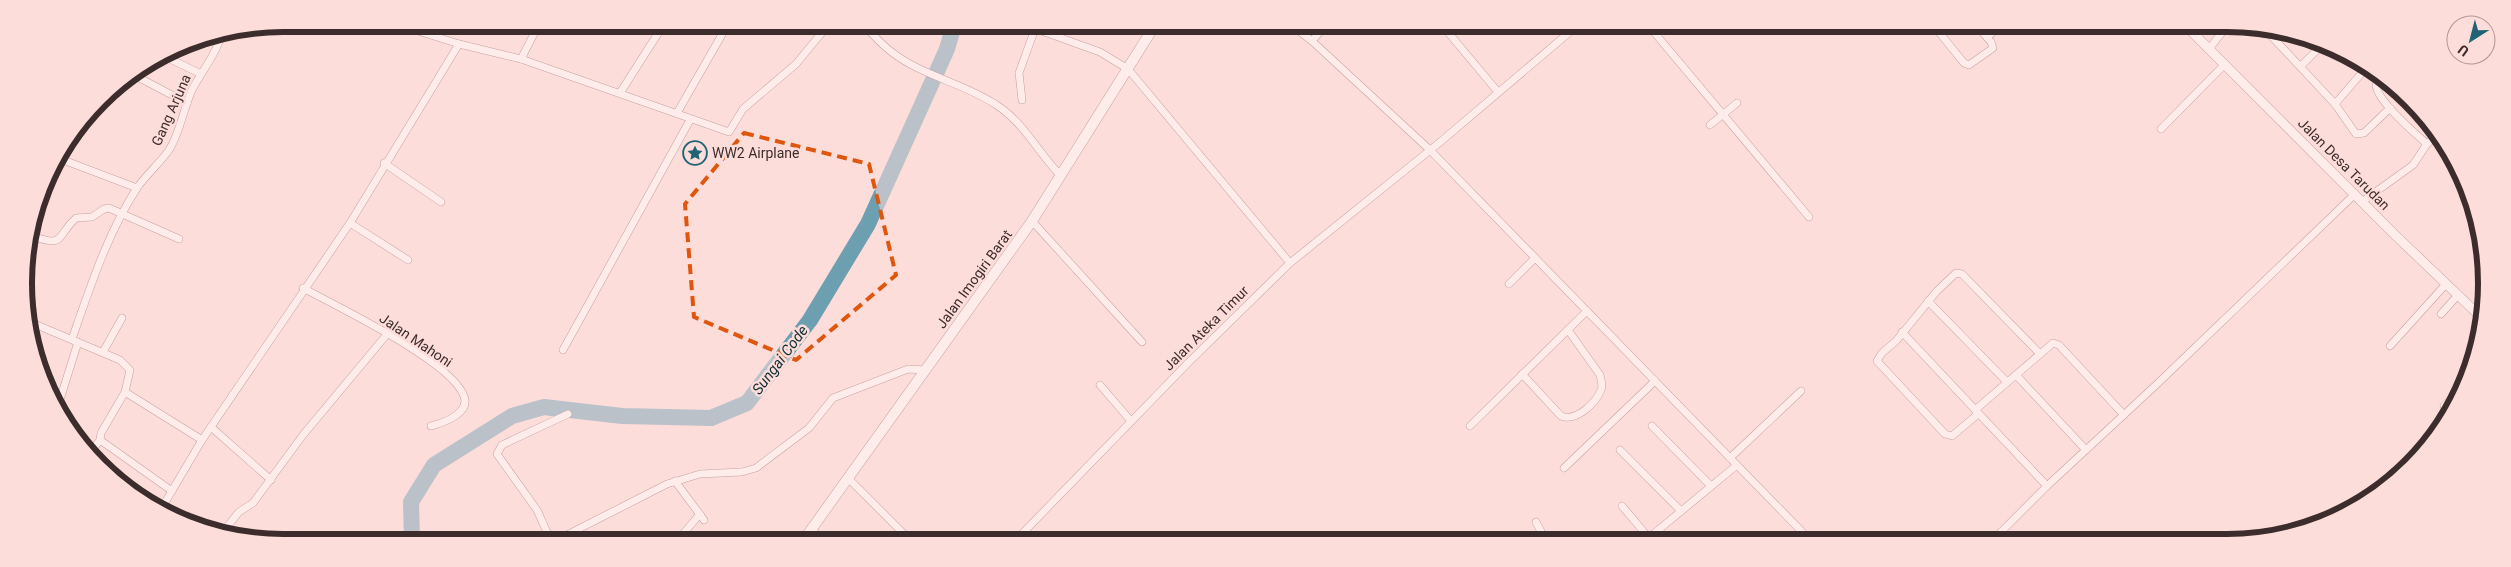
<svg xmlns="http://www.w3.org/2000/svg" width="2511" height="567" font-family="Roboto,sans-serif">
<rect width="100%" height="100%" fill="#fdddda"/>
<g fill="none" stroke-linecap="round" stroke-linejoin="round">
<polyline stroke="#6ca0b1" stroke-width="16" points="412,541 411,502 434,465 512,416 544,407 622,416 711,418 747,403 810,320 868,224 947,49 954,25"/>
<g stroke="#7d5c58" stroke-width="8">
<g id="minor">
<polyline points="396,24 459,44 521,59 729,132 743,109 796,64 829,24"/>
<path d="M863,24C872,34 882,45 893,53C923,76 963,83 995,104C1024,122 1038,153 1061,176"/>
<polyline points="1238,25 1247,25"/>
<polyline points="1291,25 1312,41"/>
<polyline points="1326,25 1312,41 1430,150 1811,541"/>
<polyline points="1442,25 1498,92"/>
<polyline points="1648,25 1809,217"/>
<polyline points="1934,26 1964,63 1969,65 1993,48 1991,42 1977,26"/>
<polyline points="2262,26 2335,104 2356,134 2364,133 2390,108"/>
<polyline points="1036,29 1100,52 1128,69 1290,263"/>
<polyline points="1987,37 2001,26"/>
<polyline points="2209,49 2227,26"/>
<polyline points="164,56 201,74"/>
<polyline points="521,59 539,24"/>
<polyline points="2301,66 2321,46"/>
<polyline points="134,75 187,103"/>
<path d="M2380,78L2376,83C2374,99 2415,133 2427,144"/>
<polyline points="620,93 664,24"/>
<polyline points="1022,100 1019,73 1036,26"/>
<polyline points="2335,104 2367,67"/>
<polyline points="677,113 728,24"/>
<polyline points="1710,125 1737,103"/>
<polyline points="2161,129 2225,64"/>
<polyline points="58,158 137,188"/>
<polyline points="384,163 441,202"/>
<polyline points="2363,201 2413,165 2427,144 2438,134"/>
<polyline points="1032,221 1142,342"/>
<polyline points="350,223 408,260"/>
<path d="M32,236C66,248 55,237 76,218L92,217L104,209L109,208L179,239"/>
<polyline points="1509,284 1535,258"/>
<path d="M303,288C338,307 451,361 464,396C471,413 443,423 431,426"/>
<polyline points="1928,301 2007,382"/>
<polyline points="2441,314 2458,295"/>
<polyline points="32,323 120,360 130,370 125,392 202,440 350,223 459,44"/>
<polyline points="1902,332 2047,486"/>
<path d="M72,339C90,288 107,234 137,188C146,175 159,164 169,150C180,133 183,110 192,90C201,72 216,55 221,36"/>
<polyline points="2390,346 2446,284"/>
<polyline points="563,350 690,120"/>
<polyline points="103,352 122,318"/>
<path d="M1522,374L1561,416C1576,422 1595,404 1601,390C1603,386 1601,379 1600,375L1568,330"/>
<polyline points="2016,375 2086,450"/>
<polyline points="1100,385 1131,421"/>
<polyline points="58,406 78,342"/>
<polyline points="2444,406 2465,384"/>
<polyline points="1975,410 2053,343 2059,345 2124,415"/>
<polyline points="1978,414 1952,436 1945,434 1877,361 1882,353 1896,341 1937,291 1956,273 1962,274 2040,354"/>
<polyline points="1470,426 1587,311"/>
<polyline points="1652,426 1711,486"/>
<polyline points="211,427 271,480"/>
<polyline points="100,440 172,491"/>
<polyline points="1620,450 1681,511"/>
<polyline points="90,453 100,440 101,433 125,392"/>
<polyline points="1730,458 1801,391"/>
<polyline points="1564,468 1655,381"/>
<polyline points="849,479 911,541"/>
<polyline points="675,481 704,520"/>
<polyline points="164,505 182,518"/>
<polyline points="1622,506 1649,538"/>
<polyline points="160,511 202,440"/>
<polyline points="1536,522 1546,541"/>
<polyline points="812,529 823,541"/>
<polyline points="1658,530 1669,541"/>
<polyline points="223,532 239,512 253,503 303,435 388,333"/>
<polyline points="551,541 537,510 497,454 502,445 568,414"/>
<polyline points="555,541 667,484 700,474 742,472 756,468 809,428 833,398 908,369 926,370"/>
<polyline points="677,541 700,514"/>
<polyline points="1015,541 1188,363 1290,263 1439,143 1578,25"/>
<polyline points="1293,541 1306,535 1322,541"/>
<polyline points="1645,541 1737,465"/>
<polyline points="1992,541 2047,486 2156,385 2355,194"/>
</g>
</g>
<g stroke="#7d5c58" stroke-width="10">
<polyline id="tertiary" points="2186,26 2393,233 2484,320"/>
</g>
<g stroke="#7d5c58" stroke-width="11">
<polyline id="secondary" points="803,541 1032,221 1155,25"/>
</g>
<use href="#minor" stroke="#fff" stroke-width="7"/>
<use href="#tertiary" stroke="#fff" stroke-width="9"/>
<use href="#secondary" stroke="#fff" stroke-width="10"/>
</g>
<path d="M0 0H2511V567H0ZM744,133L869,164L896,275L796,360L694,317L685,204Z" fill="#fdddda" fill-opacity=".55" fill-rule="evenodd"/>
<path fill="none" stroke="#df570e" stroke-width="4" stroke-dasharray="10 6" stroke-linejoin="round" d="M744,133L869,164L896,275L796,360L694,317L685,204Z"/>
<defs>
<g id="sight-ring" transform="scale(1.25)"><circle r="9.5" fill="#fdddda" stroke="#206375" stroke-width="1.5"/><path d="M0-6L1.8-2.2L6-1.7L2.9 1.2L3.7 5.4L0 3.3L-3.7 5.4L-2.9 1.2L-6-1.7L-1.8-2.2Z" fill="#206375"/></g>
</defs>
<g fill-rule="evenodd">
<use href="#sight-ring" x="695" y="153"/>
</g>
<g text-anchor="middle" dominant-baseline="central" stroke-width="5" stroke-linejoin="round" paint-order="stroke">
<g font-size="14" fill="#3c2d2c" stroke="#fdddda">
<text transform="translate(171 110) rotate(-66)">Gang Arjuna</text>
<text transform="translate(2344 164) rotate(45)">Jalan Desa Tarudan</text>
<text transform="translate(974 279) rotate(-54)">Jalan Imogiri Barat</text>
<text transform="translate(1206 328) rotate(-45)">Jalan Ateka Timur</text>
<text transform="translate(416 340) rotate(34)">Jalan Mahoni</text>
</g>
<g font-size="14" fill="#3c2d2c" stroke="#fdddda" text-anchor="start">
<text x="712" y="153">WW2 Airplane</text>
</g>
<g font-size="15" font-style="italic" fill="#122d35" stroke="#fdddda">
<text transform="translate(780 360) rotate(-53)">Sungai Code</text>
</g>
</g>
<path d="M0 0H2511V567H0ZM283 32H2227A251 251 0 0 1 2478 283V283A251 251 0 0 1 2227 534H283A251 251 0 0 1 32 283V283A251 251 0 0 1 283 32Z" fill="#fdddda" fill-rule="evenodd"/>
<path fill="none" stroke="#3c2d2c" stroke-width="6" d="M283 32H2227A251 251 0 0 1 2478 283V283A251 251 0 0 1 2227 534H283A251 251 0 0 1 32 283V283A251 251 0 0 1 283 32Z"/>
<g transform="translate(2471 40) rotate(216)"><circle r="24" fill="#fdddda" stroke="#b09794"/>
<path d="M0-4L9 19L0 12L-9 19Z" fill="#206375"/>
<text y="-8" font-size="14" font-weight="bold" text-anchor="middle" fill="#3c2d2c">U</text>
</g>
</svg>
